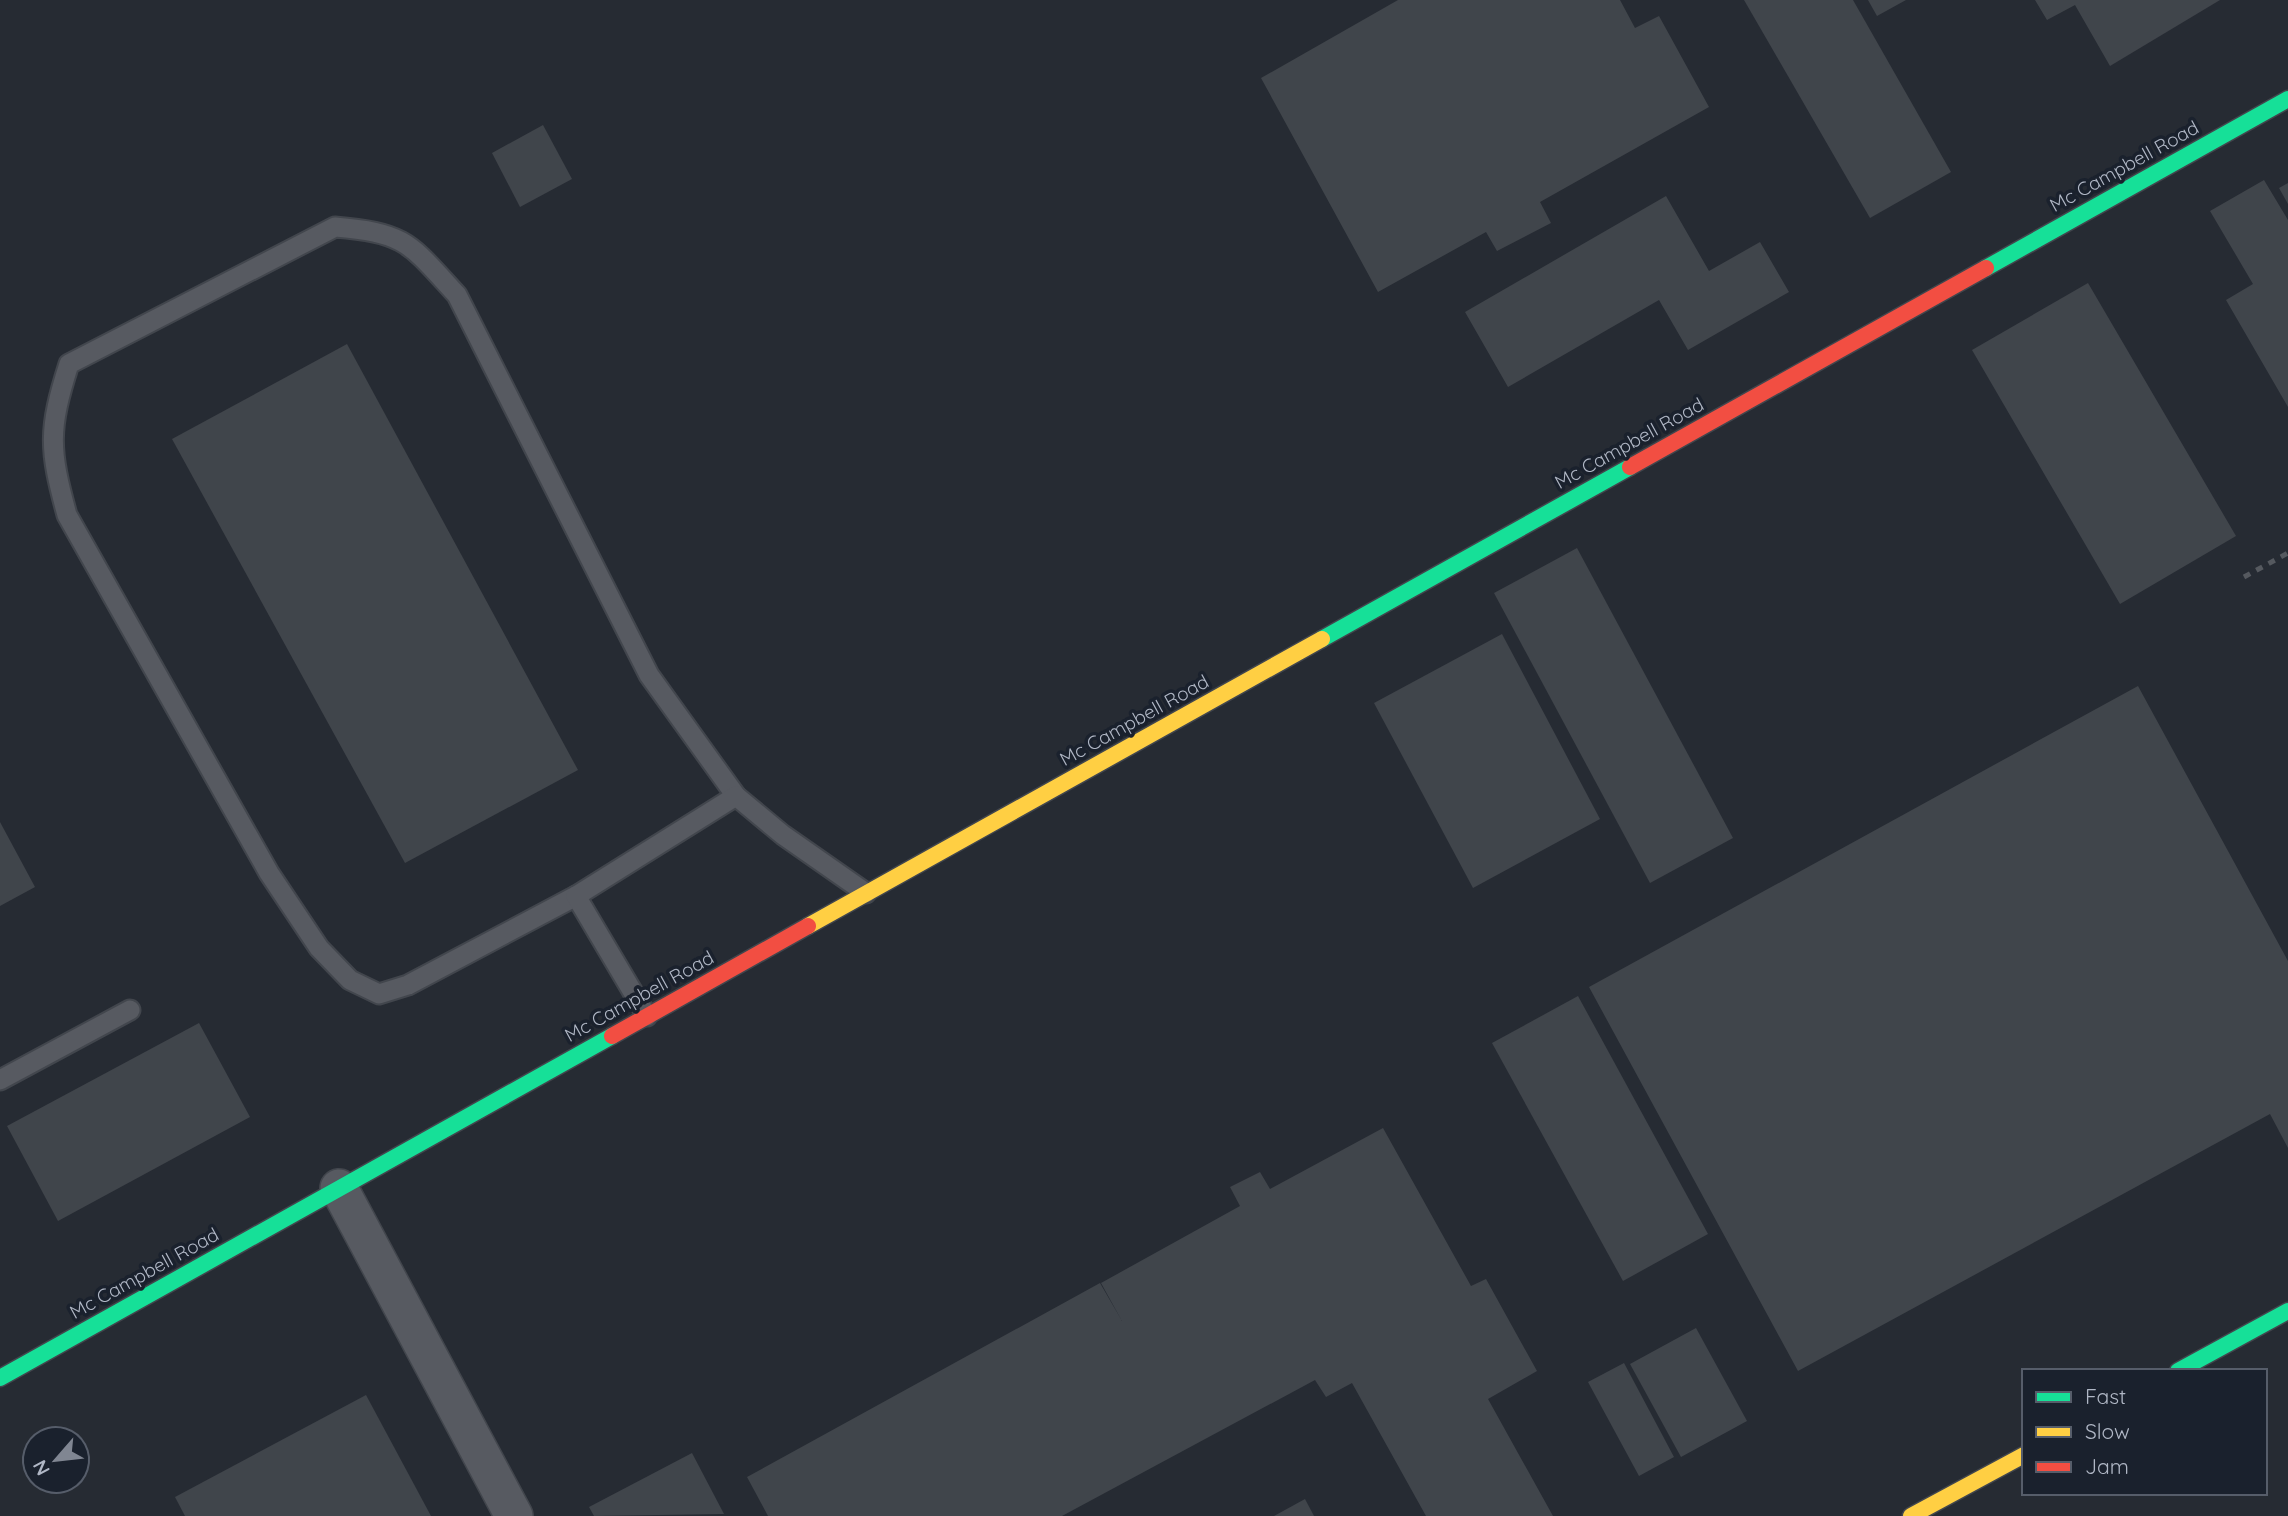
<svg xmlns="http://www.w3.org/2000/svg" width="2288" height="1516" font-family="Quicksand,sans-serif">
<rect width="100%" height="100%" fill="#262b33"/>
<g fill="#40454b">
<polygon points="1398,0 1620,0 1635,28 1659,16 1709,107 1540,202 1551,223 1497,251 1486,232 1378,292 1261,78"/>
<polygon points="1744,0 1853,0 1951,172 1870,218"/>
<polygon points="1868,0 1906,0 1877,16"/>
<polygon points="2035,0 2220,0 2110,66 2075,5 2047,20"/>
<polygon points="543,125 572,179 520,207 492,153"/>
<polygon points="2264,180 2288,220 2288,407 2226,300 2253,284 2210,211"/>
<polygon points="2288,183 2288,204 2279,188"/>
<polygon points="1666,196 1709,271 1760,242 1789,292 1688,350 1659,300 1508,387 1465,312"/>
<polygon points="2088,283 2236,536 2120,604 1972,350"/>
<polygon points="347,344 578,770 405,863 172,439"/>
<polygon points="1577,548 1733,838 1650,883 1494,593"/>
<polygon points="1502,634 1600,819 1473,888 1374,703"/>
<polygon points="2138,686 2288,961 2288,1148 2270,1114 1798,1371 1589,987"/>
<polygon points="0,822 35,887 0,906"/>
<polygon points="1578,996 1708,1234 1623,1281 1492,1043"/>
<polygon points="199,1023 250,1117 58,1221 7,1126"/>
<polygon points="1383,1128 1471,1286 1486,1279 1537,1371 1488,1399 1553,1516 1426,1516 1352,1383 1326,1397 1315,1380 1062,1516 768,1516 747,1477 1100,1283 1122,1321 1101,1283 1240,1206 1230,1187 1260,1172 1270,1189"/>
<polygon points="1696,1328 1747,1421 1681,1457 1630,1364"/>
<polygon points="1624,1363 1674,1457 1639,1476 1588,1382"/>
<polygon points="366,1395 431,1516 185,1516 175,1497"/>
<polygon points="692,1453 724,1514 594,1516 589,1507"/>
<polygon points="1305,1499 1314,1516 1274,1516"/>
</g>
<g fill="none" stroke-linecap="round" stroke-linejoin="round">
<g stroke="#42464d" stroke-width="23">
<g id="lane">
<path d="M576,896L408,985L379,994L350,980L319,948L269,873L67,515C49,449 48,430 69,364L335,227C407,233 410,244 457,295L649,675L736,796"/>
<polyline points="647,1016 576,896 736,796 783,835 866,893"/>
<polyline points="0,1080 130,1010"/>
</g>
</g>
<g stroke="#42464d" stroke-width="40">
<polyline id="street" points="339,1188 514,1516"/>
</g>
<g stroke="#42464d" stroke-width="19">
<g id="fast">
<polyline points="1986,268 2288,99"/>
<polyline points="1322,639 1630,467"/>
<polyline points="2178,1371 2288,1311"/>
<polyline points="0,1378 612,1036"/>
</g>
</g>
<g stroke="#42464d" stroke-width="19">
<g id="slow">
<polyline points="808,926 1322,639"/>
<polyline points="1911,1516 2024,1455"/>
</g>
</g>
<g stroke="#42464d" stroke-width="19">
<g id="jam">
<polyline points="1630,467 1986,268"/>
<polyline points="612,1036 808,926"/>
</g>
</g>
<use href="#lane" stroke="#575a61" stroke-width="19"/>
<use href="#street" stroke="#575a61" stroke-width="37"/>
<use href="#fast" stroke="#16e098" stroke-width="16"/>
<use href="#slow" stroke="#ffcf43" stroke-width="16"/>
<use href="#jam" stroke="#f24e42" stroke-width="16"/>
<polyline stroke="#55595f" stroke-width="5" stroke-dasharray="7 7" stroke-linecap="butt" points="2244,577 2288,553"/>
</g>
<g text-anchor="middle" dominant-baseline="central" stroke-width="7" stroke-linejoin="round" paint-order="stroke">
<g font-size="19" fill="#b0b7c5" stroke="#1a212d">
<text transform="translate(2124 166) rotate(-29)">Mc Campbell Road</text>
<text transform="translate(1629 443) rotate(-29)">Mc Campbell Road</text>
<text transform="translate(1134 720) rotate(-29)">Mc Campbell Road</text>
<text transform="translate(639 996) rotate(-29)">Mc Campbell Road</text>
<text transform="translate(144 1273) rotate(-29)">Mc Campbell Road</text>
</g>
</g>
<rect x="2022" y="1369" width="245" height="126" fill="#1a212d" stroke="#565d6a" stroke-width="2"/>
<rect x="2036" y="1392" width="35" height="10" fill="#16e098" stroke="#565d6a" stroke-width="2"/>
<text x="2085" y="1404" font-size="21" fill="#b0b7c5">Fast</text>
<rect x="2036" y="1427" width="35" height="10" fill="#ffcf43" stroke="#565d6a" stroke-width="2"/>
<text x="2085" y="1439" font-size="21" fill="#b0b7c5">Slow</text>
<rect x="2036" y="1462" width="35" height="10" fill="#f24e42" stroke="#565d6a" stroke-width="2"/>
<text x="2085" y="1474" font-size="21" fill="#b0b7c5">Jam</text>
<g transform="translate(56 1460) rotate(242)"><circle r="33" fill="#1a212d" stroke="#565d6a" stroke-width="2"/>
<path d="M0-5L12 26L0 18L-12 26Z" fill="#808692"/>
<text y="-10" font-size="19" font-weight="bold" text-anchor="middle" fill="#b0b7c5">N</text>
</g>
</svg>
